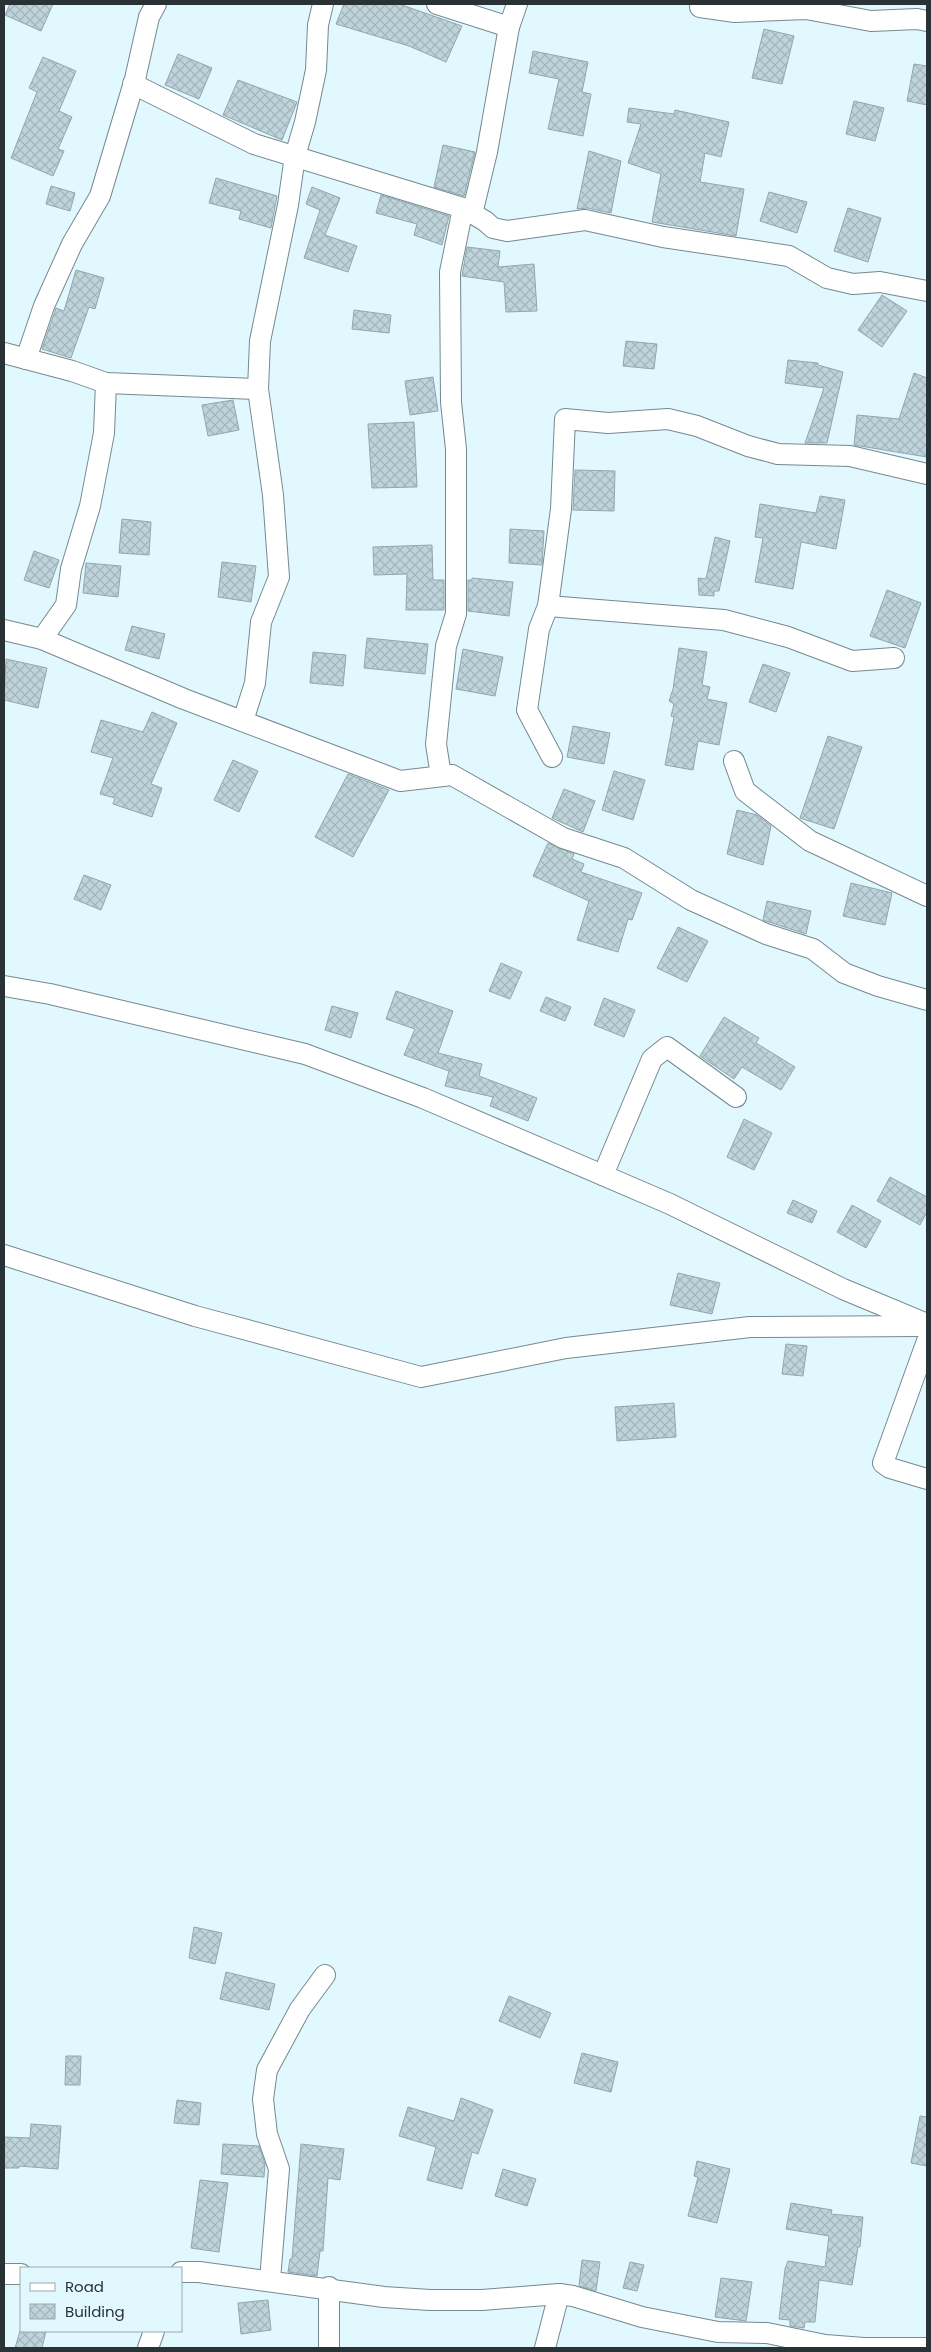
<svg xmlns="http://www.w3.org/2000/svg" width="931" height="2352" font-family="Poppins,sans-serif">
<defs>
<pattern id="building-cross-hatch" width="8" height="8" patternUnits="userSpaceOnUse" patternTransform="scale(1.25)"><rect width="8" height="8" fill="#bed3da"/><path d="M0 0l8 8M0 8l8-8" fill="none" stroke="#a3b6bc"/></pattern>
</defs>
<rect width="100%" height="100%" fill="#e2f8ff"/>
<g fill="url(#building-cross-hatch)" stroke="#92a7ad">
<polygon points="10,4 53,4 41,31 5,15"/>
<polygon points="344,4 399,4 462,26 446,62 409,46 336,24"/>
<polygon points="764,29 794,36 782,84 752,78"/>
<polygon points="533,51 588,62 582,92 591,94 583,136 548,129 559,79 529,73"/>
<polygon points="178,54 212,68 199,99 165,85"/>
<polygon points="43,57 76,71 59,111 72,117 58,149 64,151 53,176 11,158 37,92 29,88"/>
<polygon points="914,64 927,66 927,105 907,101"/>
<polygon points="238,80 297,102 282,140 223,115"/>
<polygon points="854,101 884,108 875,141 846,134"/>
<polygon points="629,108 674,114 675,110 729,122 721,157 705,153 700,182 744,189 736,236 652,222 661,174 628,163 641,124 627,122"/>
<polygon points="443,145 475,152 464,196 434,187"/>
<polygon points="589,151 621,161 611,213 587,208 577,209"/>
<polygon points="216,178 277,196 271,228 239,219 241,211 209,203"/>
<polygon points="51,186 75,193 70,211 46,204"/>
<polygon points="312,187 340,198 325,235 357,246 348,272 304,258 320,210 306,204"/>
<polygon points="769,192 807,202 797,233 760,221"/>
<polygon points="381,195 449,216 442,245 414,235 417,224 376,213"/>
<polygon points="848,208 881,218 868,262 834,251"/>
<polygon points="467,247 500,251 498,267 534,264 537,311 506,312 504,282 462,276"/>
<polygon points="76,270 104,278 95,309 89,307 71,358 42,349 56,308 64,311"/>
<polygon points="882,295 907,311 882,347 858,330"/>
<polygon points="354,310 391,315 389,333 352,329"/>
<polygon points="626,341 657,344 654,369 623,366"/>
<polygon points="788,360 818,363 818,365 843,372 827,443 805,443 824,388 785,383"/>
<polygon points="914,373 927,378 927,457 854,445 857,415 899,419"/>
<polygon points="433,377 438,411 410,415 405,381"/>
<polygon points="233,400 239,430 208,436 202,405"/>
<polygon points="414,422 417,487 372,488 368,424"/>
<polygon points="575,470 615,471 614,511 573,510"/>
<polygon points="820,496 845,500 836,549 801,542 793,589 755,582 763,538 755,537 760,504 816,513"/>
<polygon points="122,519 151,522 149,555 119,553"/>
<polygon points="510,529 544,531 542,565 509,563"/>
<polygon points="715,537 730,541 719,591 714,591 714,596 699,595 698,578 706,579"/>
<polygon points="432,545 433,580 444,580 444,610 406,610 407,574 374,575 373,547"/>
<polygon points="34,551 59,560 49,588 24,580"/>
<polygon points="222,562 256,566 251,602 218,597"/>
<polygon points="86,563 121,566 118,597 83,593"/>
<polygon points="472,578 513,582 509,616 468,611 468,580 472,580"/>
<polygon points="887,590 921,603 905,648 870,636"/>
<polygon points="132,626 165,634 159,659 125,650"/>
<polygon points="367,638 428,644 425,674 364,668"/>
<polygon points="679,648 707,652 702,685 710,687 707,699 727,703 719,745 698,741 693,770 665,765 674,717 671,716 674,704 669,701 673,689"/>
<polygon points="463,649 503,657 495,696 456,689"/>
<polygon points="313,652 346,655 343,686 310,683"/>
<polygon points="6,659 47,668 38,708 4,700"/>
<polygon points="763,664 790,673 776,712 749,702"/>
<polygon points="152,712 177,723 151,784 162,788 152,817 113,804 115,798 100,794 113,758 91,752 101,720 143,732"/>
<polygon points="573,726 610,733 604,764 567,757"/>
<polygon points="828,736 862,747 834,829 800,818"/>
<polygon points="233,760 258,771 239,812 214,800"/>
<polygon points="614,771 645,780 633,820 602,810"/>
<polygon points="348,774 389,790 353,857 315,837"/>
<polygon points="564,789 595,801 583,832 552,818"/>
<polygon points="737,810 757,815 771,826 763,865 727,854"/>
<polygon points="548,843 574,854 572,859 584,864 581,872 642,893 632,920 628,919 618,952 577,940 589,901 533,876"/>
<polygon points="84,875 111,885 101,910 74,899"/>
<polygon points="851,883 892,893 885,925 843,916"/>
<polygon points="767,901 811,911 806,934 763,920"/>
<polygon points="678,927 708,941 687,982 657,968"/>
<polygon points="501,963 522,972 510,999 489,991"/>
<polygon points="396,991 453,1011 438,1053 482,1064 479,1076 537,1098 528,1121 490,1106 493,1097 445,1086 449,1071 404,1055 415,1029 386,1019"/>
<polygon points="546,997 571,1007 565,1021 540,1011"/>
<polygon points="604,998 635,1010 624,1037 594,1025"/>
<polygon points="332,1006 358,1013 351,1038 325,1030"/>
<polygon points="724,1017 759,1038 756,1043 795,1067 781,1090 742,1067 734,1079 700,1056"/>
<polygon points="744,1119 772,1133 754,1170 727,1157"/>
<polygon points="890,1177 927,1197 927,1212 920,1225 877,1201"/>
<polygon points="793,1200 817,1211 812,1223 787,1213"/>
<polygon points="852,1205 881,1221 866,1248 837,1232"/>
<polygon points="678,1273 720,1283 712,1314 670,1305"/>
<polygon points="786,1344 807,1346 803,1376 782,1374"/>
<polygon points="674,1403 676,1437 617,1441 615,1407"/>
<polygon points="194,1927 222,1933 215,1964 189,1958"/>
<polygon points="226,1972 275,1984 269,2010 220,1999"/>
<polygon points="509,1996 551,2013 540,2038 499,2021"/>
<polygon points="582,2053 618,2062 611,2092 574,2083"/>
<polygon points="66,2056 81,2056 80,2085 65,2085"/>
<polygon points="461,2098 493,2110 478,2154 472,2152 462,2189 427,2180 436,2147 399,2136 408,2107 454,2121"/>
<polygon points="177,2100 201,2103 199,2125 174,2123"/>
<polygon points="920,2116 927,2117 927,2166 911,2163"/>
<polygon points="31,2124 61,2126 58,2169 19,2166 19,2168 4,2168 4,2137 30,2138"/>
<polygon points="223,2144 259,2146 265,2164 264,2177 221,2174"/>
<polygon points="301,2144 344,2149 340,2180 328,2178 323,2251 320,2251 317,2276 288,2272 290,2259 292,2259"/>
<polygon points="697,2161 730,2169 717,2223 688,2216 698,2177 694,2176"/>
<polygon points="503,2169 536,2179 527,2206 495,2196"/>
<polygon points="200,2180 228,2183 219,2252 191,2248"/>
<polygon points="791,2203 832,2210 831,2214 863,2217 860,2247 858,2247 852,2285 819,2280 815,2322 805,2322 804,2328 790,2326 790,2320 779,2319 785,2269 788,2261 825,2267 829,2236 786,2229"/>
<polygon points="582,2260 600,2262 596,2291 579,2286"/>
<polygon points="630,2262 644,2265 637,2291 623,2288"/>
<polygon points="721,2278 752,2282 746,2321 715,2317"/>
<polygon points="268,2300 271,2330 241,2334 238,2303"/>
<polygon points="20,2331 46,2331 42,2348 15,2348"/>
</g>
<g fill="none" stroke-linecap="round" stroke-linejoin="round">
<g stroke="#75898f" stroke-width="22">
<g id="street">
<polyline points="437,4 509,27"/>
<polyline points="700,7 735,12 806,9 871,21 917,19 927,21"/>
<polyline points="133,84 254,144 463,208 450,272 451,402 456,449 456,614 446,646 436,744 441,776"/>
<polyline points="463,208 485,221 493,228 507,231 585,220 663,237 789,256 827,278 853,284 880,282 927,291"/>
<polyline points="472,214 487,152 509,27 517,4"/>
<polyline points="4,353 72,371 106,383 258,389 273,495 279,577 261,622 255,683 243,721"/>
<polyline points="26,359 44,306 72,244 100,196 135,79 149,17 156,4"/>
<polyline points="258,389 260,341 288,205 295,156 305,122 316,70 318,25 323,4"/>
<polyline points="548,606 724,620 788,637 852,661 894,658"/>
<polyline points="4,630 42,639 184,699 400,781 452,775 563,838 624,858 691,900 766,934 813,949 844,973 878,986 927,1000"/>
<polyline points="42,639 66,605 71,569 90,506 104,433 106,383"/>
<polyline points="552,757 527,710 539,629 548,606 561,509 565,419 608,423 668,419 697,426 748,446 778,454 850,456 927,474"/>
<polyline points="734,761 745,791 810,841 927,896"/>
<polyline points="4,986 50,994 305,1054 423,1098 670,1204 843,1289 927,1324"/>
<polyline points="603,1175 652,1059 667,1047 736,1097"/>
<polyline points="4,1255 195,1316 421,1377 566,1348 750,1327 923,1326"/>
<polyline points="927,1341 883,1463 890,1468 927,1479"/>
<polyline points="181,2272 199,2272 384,2297 430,2300 482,2300 559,2294 573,2296 642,2317 718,2332 767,2333 825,2345 864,2348 926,2348"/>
<polyline points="4,2274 21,2274"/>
<polyline points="270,2280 279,2169 267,2134 263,2099 267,2070 300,2009 325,1975"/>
<polyline points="329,2287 329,2348"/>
<polyline points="148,2348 154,2331"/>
<polyline points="545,2348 559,2294"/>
</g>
</g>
<use href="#street" stroke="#fff" stroke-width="20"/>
</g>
<rect width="931" height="2352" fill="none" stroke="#293234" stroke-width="10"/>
<rect x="20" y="2267" width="162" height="65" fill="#e2f8ff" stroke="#98a9ae"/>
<rect x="30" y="2283" width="25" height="8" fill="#ffffff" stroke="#98a9ae"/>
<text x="65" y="2292" font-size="15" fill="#293234">Road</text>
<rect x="30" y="2304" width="25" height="15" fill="url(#building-cross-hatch)" stroke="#98a9ae"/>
<text x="65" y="2317" font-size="15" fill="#293234">Building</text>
</svg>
